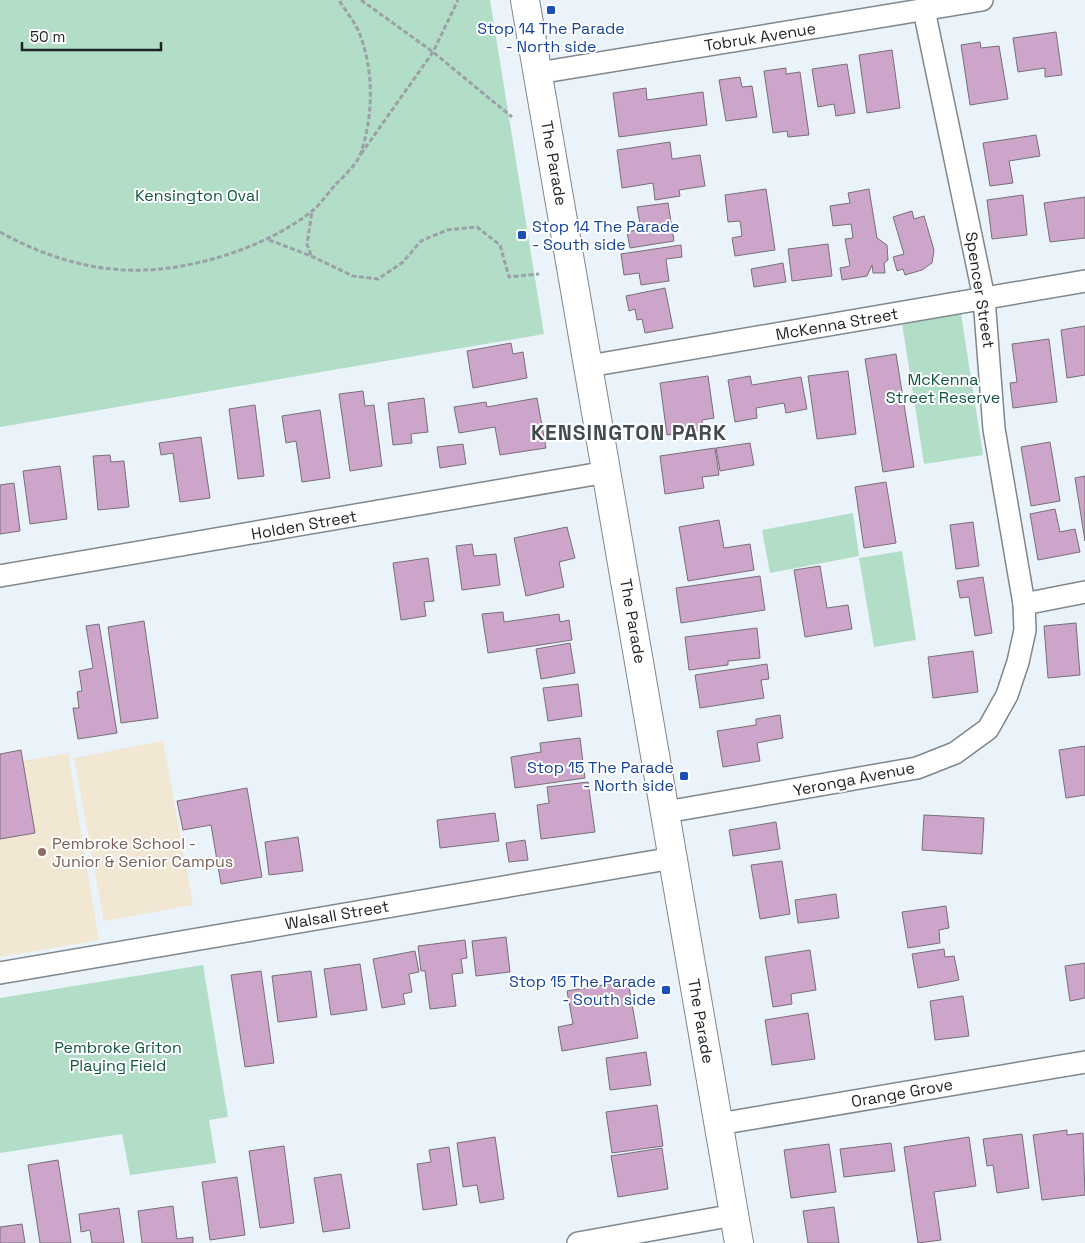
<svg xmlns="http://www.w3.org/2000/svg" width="1085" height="1243" font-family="'Space Grotesk',sans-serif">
<rect width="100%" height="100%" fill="#ebf3fa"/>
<g fill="#f1e7d2">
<polygon points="163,741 193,905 104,921 74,758"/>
<polygon points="68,753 99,940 0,957 0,765"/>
</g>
<g fill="#b2dec8">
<polygon points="0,0 490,0 544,334 0,427"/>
<polygon points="961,314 983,455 924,464 902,323"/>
<polygon points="853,513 859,556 770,573 762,530"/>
<polygon points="902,551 916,640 874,647 859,558"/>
<polygon points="203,965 228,1117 209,1120 216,1163 130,1175 122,1134 0,1153 0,998"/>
</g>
<g fill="#cda5cb" stroke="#766f76">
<polygon points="1056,32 1062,75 1045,77 1045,68 1018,72 1013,38"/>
<polygon points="980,42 981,48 999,46 1008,99 970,105 961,45"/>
<polygon points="892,50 900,108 867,113 859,55"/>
<polygon points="847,64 855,113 836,116 834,104 818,107 812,69"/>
<polygon points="786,68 786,74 800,72 809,135 788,137 787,131 773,133 764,71"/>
<polygon points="740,77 742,87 752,86 757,117 726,121 719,80"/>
<polygon points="646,88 647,100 703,92 707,125 619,137 613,93"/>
<polygon points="1036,135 1040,156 1009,161 1013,183 990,186 983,143"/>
<polygon points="670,142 672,159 700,155 705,186 679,190 680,196 655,200 653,183 622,188 617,150"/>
<polygon points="766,189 775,250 735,256 732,238 742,236 740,221 728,222 725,195"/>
<polygon points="869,189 877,238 887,245 888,260 884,263 885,273 873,273 872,265 867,276 842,280 840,268 850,266 845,239 853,238 851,224 833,226 830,206 850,203 848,193"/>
<polygon points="1023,195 1027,235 992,239 987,200"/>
<polygon points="1085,197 1085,238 1050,242 1044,203"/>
<polygon points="668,203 674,241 630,248 627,232 641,229 637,207"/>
<polygon points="912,211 914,219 924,216 934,250 932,263 922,270 905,275 903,269 897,271 893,257 904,254 893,217"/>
<polygon points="828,244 832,276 792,281 788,249"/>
<polygon points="681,245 682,257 666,259 669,281 641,285 639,273 624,275 621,254"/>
<polygon points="783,263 786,282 754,287 751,269"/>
<polygon points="665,288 673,328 645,333 642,319 637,320 635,309 629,311 626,296"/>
<polygon points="1085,326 1085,375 1067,378 1061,330"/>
<polygon points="1049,339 1057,402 1013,408 1010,383 1017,382 1012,344"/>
<polygon points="511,343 513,354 523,352 527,378 473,388 467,351"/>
<polygon points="896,354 914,467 883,472 865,359"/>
<polygon points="848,371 856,434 817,439 808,376"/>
<polygon points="708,376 714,418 702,420 703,430 667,435 660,383"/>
<polygon points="750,376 752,385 801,377 807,409 786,413 784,403 756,408 757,418 735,422 728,380"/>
<polygon points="363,391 365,406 374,405 382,466 350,471 339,394"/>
<polygon points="424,398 428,432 411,434 412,443 393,445 388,403"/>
<polygon points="537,398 546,448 500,455 495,427 459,433 454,407 486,402 487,407"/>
<polygon points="255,405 264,476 238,479 229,409"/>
<polygon points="320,410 330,478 302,482 296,441 286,443 282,416"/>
<polygon points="201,437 210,498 180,502 173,453 161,455 159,443"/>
<polygon points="1050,442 1060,501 1031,506 1021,447"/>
<polygon points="750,443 754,465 720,471 716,448"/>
<polygon points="463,444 466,464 440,468 437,447"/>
<polygon points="715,448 719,475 702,477 704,488 665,494 660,456"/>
<polygon points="110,455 111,462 124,461 129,507 98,510 93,456"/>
<polygon points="60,466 67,519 30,524 23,471"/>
<polygon points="1085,476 1085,541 1075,478"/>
<polygon points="886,482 896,543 864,548 855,487"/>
<polygon points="14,483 20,531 0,534 0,485"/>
<polygon points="1055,509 1060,532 1075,529 1080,552 1038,560 1030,514"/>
<polygon points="719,520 724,548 750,544 754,570 688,581 679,527"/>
<polygon points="973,522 979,566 956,569 950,525"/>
<polygon points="567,527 575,558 559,562 564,587 526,596 514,538"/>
<polygon points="472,544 474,556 496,554 500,585 462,590 456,546"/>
<polygon points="428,558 434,601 424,602 426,616 401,620 393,563"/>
<polygon points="820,566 827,608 848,605 852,629 805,637 794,570"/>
<polygon points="760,576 765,610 681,623 676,588"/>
<polygon points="983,577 992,633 975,636 969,597 960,598 957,581"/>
<polygon points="503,612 504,622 559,614 560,622 569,620 572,640 488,653 482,614"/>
<polygon points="144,621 158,718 121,723 108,627"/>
<polygon points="1076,623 1080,675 1048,678 1044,626"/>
<polygon points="99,624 117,733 78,739 73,708 79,708 77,692 82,691 79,671 93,668 86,626"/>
<polygon points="757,628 760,658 728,661 728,665 689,670 685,637"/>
<polygon points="570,643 575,673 541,679 536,649"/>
<polygon points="973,651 978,692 933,698 928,657"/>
<polygon points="767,664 769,679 761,680 764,698 700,708 695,675"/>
<polygon points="578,684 582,716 548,721 543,688"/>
<polygon points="780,715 783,738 757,743 760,761 723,767 717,731 756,725 756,719"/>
<polygon points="580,738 585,778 515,788 511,757 541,752 540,743"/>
<polygon points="1085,746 1085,795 1066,798 1059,750"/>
<polygon points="21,750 35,833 0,839 0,754"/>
<polygon points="588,782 595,832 541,839 537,805 549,803 547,787"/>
<polygon points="247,788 262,877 221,884 211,825 183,830 177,801"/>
<polygon points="495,813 499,841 440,848 437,820"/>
<polygon points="924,815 984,818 982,854 922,850"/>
<polygon points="776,822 780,849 733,856 729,830"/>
<polygon points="298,837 303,871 269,875 265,842"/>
<polygon points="525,840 528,860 509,862 506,843"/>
<polygon points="782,861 790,914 760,919 751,865"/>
<polygon points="836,894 839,918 798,923 795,900"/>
<polygon points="946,906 949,928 939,930 940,943 908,948 902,912"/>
<polygon points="506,937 510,972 476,976 472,941"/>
<polygon points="465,940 467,958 461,959 463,973 452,974 456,1006 430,1009 425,971 421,971 418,946"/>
<polygon points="944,949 945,957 954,956 959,980 918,988 912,954"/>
<polygon points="810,950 816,990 791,994 792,1004 773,1007 765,957"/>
<polygon points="415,951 419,972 409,974 412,992 403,994 405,1004 382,1008 373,959"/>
<polygon points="1085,963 1085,998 1070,1001 1065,966"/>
<polygon points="360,964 367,1010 331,1015 324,969"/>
<polygon points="261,971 274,1063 245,1067 231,975"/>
<polygon points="311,971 317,1017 278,1022 272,976"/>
<polygon points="628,981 638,1038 562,1051 558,1027 573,1024 567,991"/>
<polygon points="963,996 969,1036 935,1040 930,1001"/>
<polygon points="808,1013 815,1059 772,1065 765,1020"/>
<polygon points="646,1052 651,1085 610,1090 606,1058"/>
<polygon points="657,1105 663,1146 612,1153 606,1112"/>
<polygon points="1067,1130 1067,1135 1083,1133 1085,1195 1042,1200 1033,1135"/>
<polygon points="1022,1134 1029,1188 997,1193 993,1165 987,1166 983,1139"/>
<polygon points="495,1137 504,1199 480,1203 477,1185 463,1187 457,1143"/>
<polygon points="969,1137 976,1186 934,1192 941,1240 918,1243 904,1147"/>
<polygon points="891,1143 895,1171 844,1177 840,1149"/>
<polygon points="829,1144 836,1192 791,1198 784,1150"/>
<polygon points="284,1146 294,1223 260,1228 249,1151"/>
<polygon points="449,1147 457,1205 423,1210 417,1164 431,1162 429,1150"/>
<polygon points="662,1148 668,1189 618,1197 611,1156"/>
<polygon points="58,1160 71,1243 40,1243 28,1165"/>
<polygon points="341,1174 350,1228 323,1232 314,1178"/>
<polygon points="237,1177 245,1235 210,1240 202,1182"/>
<polygon points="173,1206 177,1239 193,1237 193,1243 142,1243 138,1211"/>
<polygon points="834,1207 839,1243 808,1243 803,1211"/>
<polygon points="119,1208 124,1243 92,1243 90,1230 81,1232 79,1214"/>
<polygon points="22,1224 25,1243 0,1243 0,1227"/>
</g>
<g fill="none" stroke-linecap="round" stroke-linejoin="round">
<g stroke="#7f878d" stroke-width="24">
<g id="street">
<polyline points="924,10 984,298 994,429 1024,604"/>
<polyline points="538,73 982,0"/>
<polyline points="589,366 1085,281"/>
<polyline points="0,576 607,472"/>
<polyline points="666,812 917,768 955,753 988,729 1007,695 1018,662 1025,630 1024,604 1085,592"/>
<polyline points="0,973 673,858"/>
<polyline points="719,1124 1085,1062"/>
<polyline points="578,1243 734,1215"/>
</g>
</g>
<g stroke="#7f878d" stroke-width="30">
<polyline id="secondary" points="525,0 739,1243"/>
</g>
<g stroke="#9ba1a6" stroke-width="3" stroke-dasharray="5 2.5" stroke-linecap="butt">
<polyline points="361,0 433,52 512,117"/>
<polyline points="361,154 433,52 458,0"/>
<path d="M0,232C45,257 93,272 145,270C200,268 267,246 311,212C320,205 328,193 336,184C344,176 356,165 360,155C374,116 374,70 359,32C354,21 345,10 339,0"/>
<polyline points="269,240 311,256 353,276 378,279 403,262 421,241 447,230 477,227 500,245 509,277 539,274"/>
<polyline points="311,255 307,244 312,212"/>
</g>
<use href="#street" stroke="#fff" stroke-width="21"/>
<use href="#secondary" stroke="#fff" stroke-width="28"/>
</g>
<g fill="#1a4fb4" stroke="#fff" stroke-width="2">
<rect x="546" y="5" width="10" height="10" rx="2.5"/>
<rect x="517" y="230" width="10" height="10" rx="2.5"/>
<rect x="679" y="771" width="10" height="10" rx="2.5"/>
<rect x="661" y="985" width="10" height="10" rx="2.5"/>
</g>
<circle fill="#8d6e63" stroke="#fff" stroke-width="2" cx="42" cy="852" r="5"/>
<g text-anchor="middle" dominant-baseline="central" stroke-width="4" stroke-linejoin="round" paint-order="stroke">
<g font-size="16" fill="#164399" stroke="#fff" text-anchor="end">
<text x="551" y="28" text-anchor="middle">Stop 14 The Parade<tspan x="551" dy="18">- North side</tspan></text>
<text x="532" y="226" text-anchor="start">Stop 14 The Parade<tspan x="532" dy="18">- South side</tspan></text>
<text x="674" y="767">Stop 15 The Parade<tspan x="674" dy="18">- North side</tspan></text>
<text x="656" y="981">Stop 15 The Parade<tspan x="656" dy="18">- South side</tspan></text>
</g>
<g font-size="16" fill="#1f2224" stroke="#fff">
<text transform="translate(760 37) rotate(-9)">Tobruk Avenue</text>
<text transform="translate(554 163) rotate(80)">The Parade</text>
<text transform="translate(980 290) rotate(81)">Spencer Street</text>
<text transform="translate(837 324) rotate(-10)">McKenna Street</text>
<text transform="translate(304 525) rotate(-10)">Holden Street</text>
<text transform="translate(633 621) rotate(80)">The Parade</text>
<text transform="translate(854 779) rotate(-11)">Yeronga Avenue</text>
<text transform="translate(337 915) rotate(-10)">Walsall Street</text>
<text transform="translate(701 1021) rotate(80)">The Parade</text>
<text transform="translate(902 1093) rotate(-10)">Orange Grove</text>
</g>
<g font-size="16" fill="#0f553c" stroke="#fff">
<text x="197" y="195">Kensington Oval</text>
<text x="943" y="379">McKenna<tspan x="943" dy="18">Street Reserve</tspan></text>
<text x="118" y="1047">Pembroke Griton<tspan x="118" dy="18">Playing Field</tspan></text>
</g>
<g font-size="16" fill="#785e54" stroke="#fff" text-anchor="start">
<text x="52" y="843">Pembroke School -<tspan x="52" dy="18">Junior &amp; Senior Campus</tspan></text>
</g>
<g font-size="21" font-weight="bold" letter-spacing="1" fill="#434a50" stroke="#fff">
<text x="629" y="432">KENSINGTON PARK</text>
</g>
</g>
<path d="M22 42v8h139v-8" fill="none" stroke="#1f2224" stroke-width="2.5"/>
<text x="30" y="42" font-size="15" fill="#1f2224" stroke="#ffffff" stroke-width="4" paint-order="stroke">50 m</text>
</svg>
